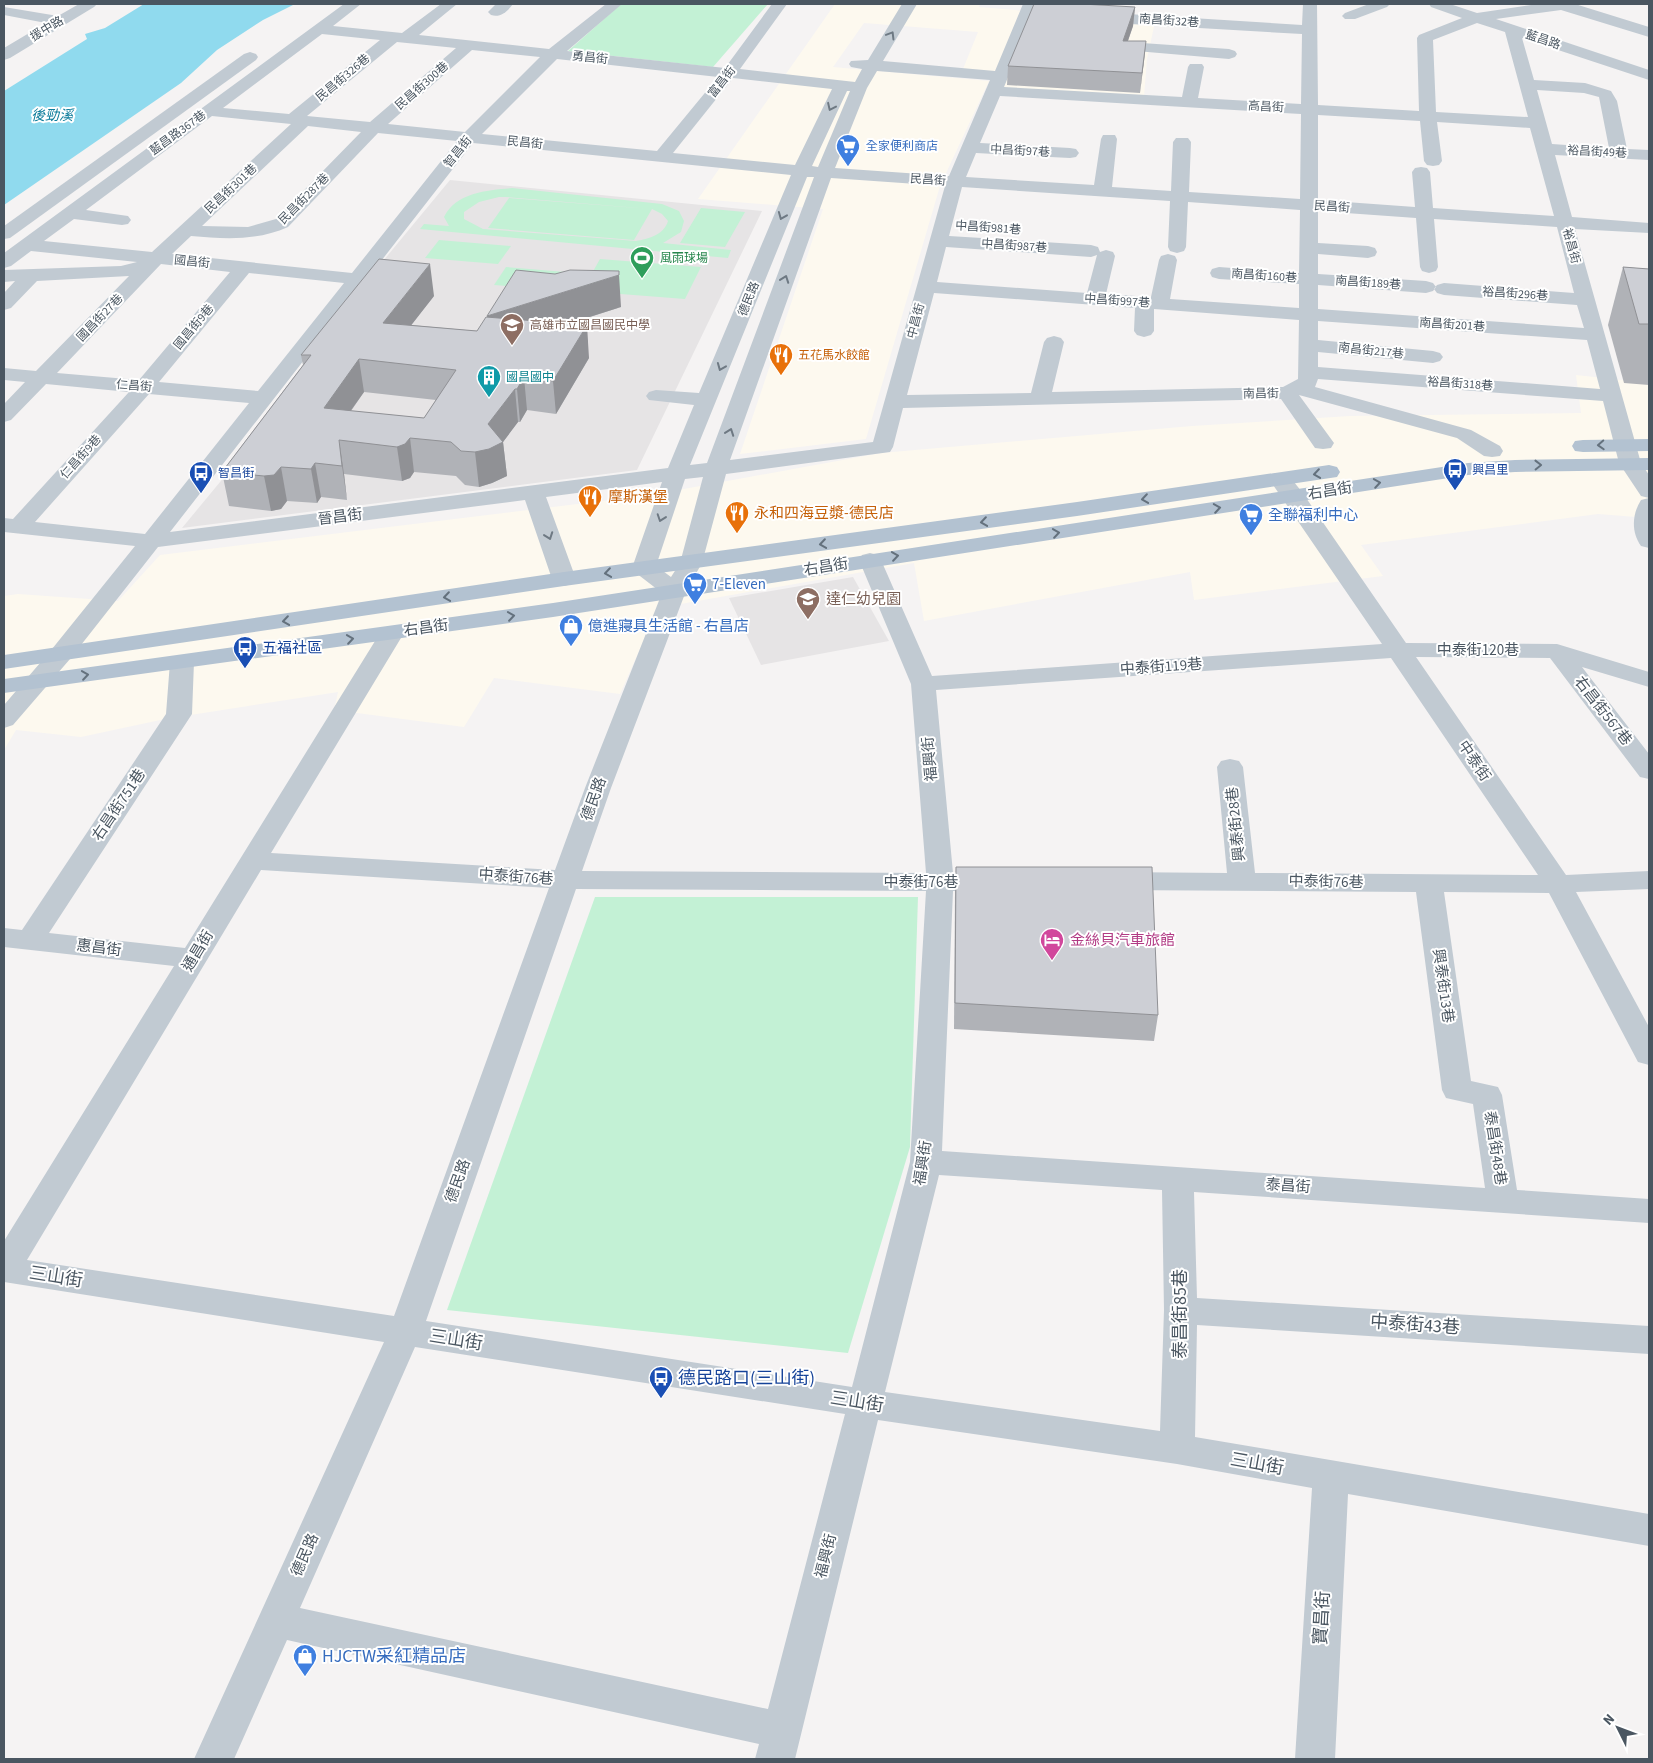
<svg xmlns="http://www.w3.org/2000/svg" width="1653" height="1763" font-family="'Source Sans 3','Noto Sans TC',sans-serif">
<rect width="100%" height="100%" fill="#f5f3f3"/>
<g fill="#fdf9ef">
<polygon points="835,4 980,4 979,7 1155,22 1147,59 1144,97 1000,90 1008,73 963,69 978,32 864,23 833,67 989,81 940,186 866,439 740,454 823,209 698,199"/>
<polygon points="1576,375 1649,383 1649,518 1598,514 1361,545 1383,576 1194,600 1190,572 924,621 914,563 658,608 620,694 494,678 464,727 334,710 338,692 165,719 81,737 16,730 4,750 4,596 18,594 118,601 160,555 651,495 881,453 1192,426 1350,416 1581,413"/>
</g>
<g fill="#e6e4e5">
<polygon points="450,180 762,211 637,470 182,528 306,378 369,278"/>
<polygon points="853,577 889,641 761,665 729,598"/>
</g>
<g fill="#c3f1d5" fill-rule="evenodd">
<polygon points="621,4 768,4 713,67 568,51"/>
<path d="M512,188L662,204L679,211L684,221L681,232L663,243L731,250L728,258L420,229L424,224L449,226L444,217C456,192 489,190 512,188ZM499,197H506L651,209L509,198L488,228L634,240L652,209L662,214L668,221C664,235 648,239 636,241L483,229L464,219V212L479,202Z"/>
<polygon points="701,208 745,212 725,247 680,243"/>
<polygon points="439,240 511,246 498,264 425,258"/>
<polygon points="600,259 701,267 685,299 582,291"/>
<polygon points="506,267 578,273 567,291 494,285"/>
<polygon points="595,897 918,897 910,1147 848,1353 447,1310"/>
</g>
<polygon fill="#90daee" points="144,4 295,4 263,20 217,50 181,83 4,205 4,91 87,39 85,34 105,28"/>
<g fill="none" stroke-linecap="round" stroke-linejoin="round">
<g fill="#c1cad2" fill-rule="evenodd">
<polygon points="79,4 97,4 94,7 10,58 4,60 4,48 46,23 4,15 4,7 58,16"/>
<path d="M344,4H361L333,26L402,33L441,4H457L419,35L549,49L606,4H622L567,51L725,68L772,4H787L740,69L855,82L862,69L851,67L849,64L851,61L868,60L902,4H917L883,61L995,71L1023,4H1038L1004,87L1182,97L1188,67L1190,64H1202L1204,67L1198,98L1301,104L1302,34L1096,22L1091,20L1088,17L1091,14L1096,12L1302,25L1303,4H1317L1318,105L1419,111L1417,38L1419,35L1462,18L1431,7L1429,4H1450L1477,13L1538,4H1575L1649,27V37L1561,10L1496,19L1649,70V80L1522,38L1534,80L1585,83L1611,91L1617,101L1627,149L1649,150V160L1555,155L1572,217L1649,223V233L1575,229L1641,463L1649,475V498L1641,496L1619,463L1603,401L1318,379L1315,387L1471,430L1500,446L1503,451L1500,456L1492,457L1484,456L1457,438L1299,395L1334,443L1331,448L1323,449L1315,448L1281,399L903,408L893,447L890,452L726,474L702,563L686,591L611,788L582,871L926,873L911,684L859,560L862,555L870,553L878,555L881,560L932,676L1382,644L1269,479L1272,474C1288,470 1293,481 1302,492L1406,643L1557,644L1649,672V687L1582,667L1649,754V779L1640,777L1550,658L1416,657L1566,875L1649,871V889L1576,892L1649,1027V1065L1638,1062L1549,893L1444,892L1471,1081L1498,1087L1502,1095L1517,1190L1649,1199V1223L1194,1192L1197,1298L1649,1326V1354L1197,1325L1195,1437L1649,1514V1546L1348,1494L1335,1759H1295L1312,1488L1177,1464L878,1420L795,1759H755L759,1744L287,1640L234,1759H194L384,1342L4,1282V1241L174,966L4,947V928L22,930L166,714L170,662L173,657L182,655L191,657L194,662L192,714L49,933L185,948L380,633L384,628L392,626L400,628L404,633L271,853L555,870L585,788L662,593L636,573L632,568L662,482L546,497L576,579L572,584L564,586L556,584L552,579L525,500L158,547L70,659L13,725L4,728V705L52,649L135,546L4,532V518L13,519L129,392L46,384L11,420L4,422V404L25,382L4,380V368L36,371L129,276L37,281L11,308L4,310V293L15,281L4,282V270L121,266L137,262L31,251L11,266L4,268V253ZM1477,23L1505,32L1528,117L1436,112L1433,40ZM322,34L380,40L289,114L223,108ZM397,42L456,48L370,122L307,116ZM472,50L540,57L465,132L388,124ZM557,59L718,77L657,151L482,134ZM877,71L990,80L949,176L835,168L867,88ZM733,78L832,89L795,165L673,153ZM1537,90L1584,93L1599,97L1609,148L1552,144ZM847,91H850L818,167L812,166ZM1000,96L1301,114L1300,199L1189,192L1191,142L1188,138H1176L1173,142L1171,191L1112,187L1117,139L1115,135H1103L1101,139L1094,185L966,177L976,153L1070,158L1076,157L1079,153L1076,149L1070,148L980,143ZM1318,115L1420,121L1424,161L1427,165L1433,166L1439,165L1442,161L1437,122L1530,128L1554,216L1433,208L1430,172L1427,168L1421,167L1415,168L1412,172L1415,207L1318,200ZM212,116L291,124L152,252L44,241L74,219L122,225L128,224L131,220L128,216L86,210ZM308,126L361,132L276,219L248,227L202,226ZM378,133L457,141L352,273L172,254L191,236C225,239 257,241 288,227ZM473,143L791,175L699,393L656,390L649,392L646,396L649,400L694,405L668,468L170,532ZM807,177H814L707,463L690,465ZM831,178L945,186L873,442L730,460ZM962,187L1170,201L1168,247L1170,251L1177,253L1184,251L1186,247L1188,202L1300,210L1299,273L1219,267L1212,269L1210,273L1212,277L1219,279L1299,284V308L1170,299L1177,260L1175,256L1168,254L1161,256L1159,260L1151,297L1106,294L1115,256L1113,252L1106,250L1100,252L1098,247L1091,245L949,236ZM1318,211L1416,218L1420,267L1422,271L1429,273L1436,271L1438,267L1434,219L1557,227L1574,293L1444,283L1437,285L1434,289L1437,293L1444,295L1577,305L1584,328L1318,309V285L1426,293L1433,291L1436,287L1433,283L1426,281L1318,274V254L1368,258L1375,256L1377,252L1375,248L1368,246L1318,243ZM946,247L1091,257L1097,255L1087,293L937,282ZM161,264L230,272L139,380L57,373ZM249,273L344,283L258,391L159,382ZM934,293L1135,308L1134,331L1137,335L1144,337L1151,335L1154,331V309L1299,320L1298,379L1283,387L1052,392L1064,342L1061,338L1054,336L1047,338L1044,342L1031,393L907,395ZM1318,321L1587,340L1600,389L1318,367V352L1433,363L1440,361L1443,357L1440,353L1433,351L1318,340ZM149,394L249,403L145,534L35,522ZM703,477L680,563L671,577L656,566L685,479ZM1391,658L1538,875L1255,873L1243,767L1239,761L1230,759L1221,761L1217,767L1227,873L1114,872L1104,875L1100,881L1104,887L1114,890L1416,892L1442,1090L1446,1098L1473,1104L1485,1188L942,1151L953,891H993L1003,888L1007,882L1003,876L993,873H953L936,690ZM261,870L549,888L394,1316L27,1260ZM576,889L926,891L910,1162L852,1387L426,1321ZM939,1175L1162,1190L1164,1310L1160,1431L885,1392ZM415,1347L845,1414L768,1709L300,1608Z"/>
<path d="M496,4H513C507,12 500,18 491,15L488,12Z"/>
<polygon points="1369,4 1390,4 1387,7 1355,19 1345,19 1342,16 1345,13"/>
<polygon points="1142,43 1229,49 1235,51 1237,54 1235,57 1229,59 1136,51 1134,48 1136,45"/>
<polygon points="250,52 256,54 258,57 256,60 10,238 4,239 4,226 244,54"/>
<path d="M1649,498V548L1641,546C1631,532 1632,514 1641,500Z"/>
</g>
<g fill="#b3c2d1" fill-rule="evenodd">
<polygon points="1649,439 1649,451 1583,452 1575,451 1572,446 1575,441 1583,440"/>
<polygon points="1649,458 1649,470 1515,472 1468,475 553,617 4,693 4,679 553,603 1468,463 1515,460"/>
<polygon points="1329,465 1337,467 1340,472 1337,477 1077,516 564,586 4,669 4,655 564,572 1077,502"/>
</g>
</g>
<g fill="#b0b2b7" fill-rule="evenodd">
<polygon points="1135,7 1133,26 1128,41 1146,41 1140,93 1007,85 1008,66"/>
<polygon points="1623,267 1649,269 1649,385 1624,383 1608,325"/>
<path d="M434,296L411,325L477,331L621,307L568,324L589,358L556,414L527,410L520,422H518L503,442L507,476L492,483L479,487L465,485L456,476L414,472L410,478L402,481L344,474L347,500L321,497L317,503L287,501L281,509L271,511L229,506L222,472L303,365L301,355ZM364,392L436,400L424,418L351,411Z"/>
<polygon points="956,867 1158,1015 1154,1041 954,1029 955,892"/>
</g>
<g fill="#909195">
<polygon points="1135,7 1133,26 1121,60 1123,41"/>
<polygon points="1146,41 1144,61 1140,93 1142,73"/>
<polygon points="430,264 434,296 388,355 383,323"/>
<polygon points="619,275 621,307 491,348 487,316"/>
<polygon points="587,325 589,358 556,414 553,381"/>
<polygon points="359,359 364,392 329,441 324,408"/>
<polygon points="524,377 527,410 520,422 517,389"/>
<polygon points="515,389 518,422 503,442 507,476 492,483 479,487 475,452 488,424"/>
<polygon points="410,438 414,472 410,478 402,481 397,447"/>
<polygon points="339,440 344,474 347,500 342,466"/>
<polygon points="315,463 321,497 317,503 311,469"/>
<polygon points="281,467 287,501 281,509 271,511 264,476"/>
</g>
<g fill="#cdcfd5" stroke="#909195" fill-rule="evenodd">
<polygon points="1034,4 1082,4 1135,7 1123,41 1146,41 1142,73 1008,66"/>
<path d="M379,259L430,264L383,323L477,331L486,317L587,325L553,381L524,377L517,389H515L488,424L503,442L489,449L475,452L461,451L451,442L410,438L405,444L397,447L339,440L342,466L315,463L311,469L281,467L274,475L264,476L222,472L311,355H301ZM359,359L456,370L424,418L324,408Z"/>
<polygon points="1623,267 1649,269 1649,324 1639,324"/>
<polygon points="516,270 555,274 570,270 619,271 619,275 487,316"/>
<polygon points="956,867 1152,867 1158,1015 955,1003"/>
</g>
<defs><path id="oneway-chevron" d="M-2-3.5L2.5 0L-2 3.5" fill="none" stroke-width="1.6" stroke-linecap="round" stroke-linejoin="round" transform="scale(1.25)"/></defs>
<g stroke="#6e7983">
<use href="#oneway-chevron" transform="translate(891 35) rotate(-59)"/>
<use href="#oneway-chevron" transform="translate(831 107) rotate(115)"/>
<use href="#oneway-chevron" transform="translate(782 216) rotate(112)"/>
<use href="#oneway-chevron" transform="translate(785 279) rotate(-70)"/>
<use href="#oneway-chevron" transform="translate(721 367) rotate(112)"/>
<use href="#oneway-chevron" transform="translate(730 432) rotate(-70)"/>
<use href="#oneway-chevron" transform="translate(661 518) rotate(109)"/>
<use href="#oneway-chevron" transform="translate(549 536) rotate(70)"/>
</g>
<g stroke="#64717d">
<use href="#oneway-chevron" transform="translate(1601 445) rotate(177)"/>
<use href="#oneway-chevron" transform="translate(1538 465) rotate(-1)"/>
<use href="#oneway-chevron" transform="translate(1317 474) rotate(172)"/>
<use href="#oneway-chevron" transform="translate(1377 483) rotate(-9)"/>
<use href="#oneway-chevron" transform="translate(1145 499) rotate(172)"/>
<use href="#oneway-chevron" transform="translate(1217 508) rotate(-9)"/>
<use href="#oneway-chevron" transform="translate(984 522) rotate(172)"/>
<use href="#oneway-chevron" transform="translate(1056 533) rotate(-8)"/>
<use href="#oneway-chevron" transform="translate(823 544) rotate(172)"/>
<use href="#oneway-chevron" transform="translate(895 556) rotate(-8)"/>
<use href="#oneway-chevron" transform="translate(608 573) rotate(172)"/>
<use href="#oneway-chevron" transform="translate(447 597) rotate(172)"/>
<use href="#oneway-chevron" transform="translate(511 616) rotate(-8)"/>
<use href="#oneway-chevron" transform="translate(286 621) rotate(172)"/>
<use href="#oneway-chevron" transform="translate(350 639) rotate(-8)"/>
<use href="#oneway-chevron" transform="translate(85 675) rotate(-8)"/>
</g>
<defs>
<g id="supermarket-pin" transform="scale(1.25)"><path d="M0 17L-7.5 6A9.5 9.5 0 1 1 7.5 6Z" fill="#3f7fe0" stroke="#fff"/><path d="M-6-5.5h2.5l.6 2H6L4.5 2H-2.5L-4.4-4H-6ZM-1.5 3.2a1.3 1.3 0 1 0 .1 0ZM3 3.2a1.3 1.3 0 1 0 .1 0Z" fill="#fff"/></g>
<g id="stadium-pin" transform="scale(1.25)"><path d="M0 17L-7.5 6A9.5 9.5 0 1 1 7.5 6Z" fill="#2e9e5b" stroke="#fff"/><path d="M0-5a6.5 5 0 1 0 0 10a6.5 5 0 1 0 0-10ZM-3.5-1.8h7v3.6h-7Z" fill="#fff"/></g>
<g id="school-pin" transform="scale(1.25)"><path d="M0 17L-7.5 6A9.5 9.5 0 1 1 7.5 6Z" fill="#8d6e63" stroke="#fff"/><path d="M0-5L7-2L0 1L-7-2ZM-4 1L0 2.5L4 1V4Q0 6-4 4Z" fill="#fff"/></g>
<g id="restaurant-pin" transform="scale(1.25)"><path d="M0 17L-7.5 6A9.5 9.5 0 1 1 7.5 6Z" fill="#e8710a" stroke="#fff"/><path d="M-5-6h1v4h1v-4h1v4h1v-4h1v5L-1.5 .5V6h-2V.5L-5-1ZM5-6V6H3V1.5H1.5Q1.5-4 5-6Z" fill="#fff"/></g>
<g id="building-pin" transform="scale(1.25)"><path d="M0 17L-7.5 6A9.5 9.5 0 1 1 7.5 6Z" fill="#0f9aa8" stroke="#fff"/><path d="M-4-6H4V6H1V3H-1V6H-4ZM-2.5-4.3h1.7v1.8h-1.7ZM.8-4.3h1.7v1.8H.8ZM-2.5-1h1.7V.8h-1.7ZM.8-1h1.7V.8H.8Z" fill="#fff"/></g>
<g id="bus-pin" transform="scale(1.25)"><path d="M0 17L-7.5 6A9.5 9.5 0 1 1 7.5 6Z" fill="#1a4fb4" stroke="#fff"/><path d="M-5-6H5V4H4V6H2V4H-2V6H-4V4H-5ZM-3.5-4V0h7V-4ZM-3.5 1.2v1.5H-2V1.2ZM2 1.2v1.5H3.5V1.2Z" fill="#fff"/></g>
<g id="shop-pin" transform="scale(1.25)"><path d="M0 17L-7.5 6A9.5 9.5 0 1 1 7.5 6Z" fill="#3f7fe0" stroke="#fff"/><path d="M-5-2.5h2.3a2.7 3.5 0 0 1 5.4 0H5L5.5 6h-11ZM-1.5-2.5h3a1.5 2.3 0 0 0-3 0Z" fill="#fff"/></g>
<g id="hotel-pin" transform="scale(1.25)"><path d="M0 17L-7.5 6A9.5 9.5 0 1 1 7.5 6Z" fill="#d1479c" stroke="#fff"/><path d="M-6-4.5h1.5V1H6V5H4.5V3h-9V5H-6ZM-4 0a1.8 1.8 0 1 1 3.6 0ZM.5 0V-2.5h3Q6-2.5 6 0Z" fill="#fff"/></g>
</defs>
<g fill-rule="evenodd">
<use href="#supermarket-pin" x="848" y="146"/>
<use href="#stadium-pin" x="642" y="258"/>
<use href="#school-pin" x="512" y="325"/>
<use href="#restaurant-pin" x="781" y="355"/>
<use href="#building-pin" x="489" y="377"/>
<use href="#bus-pin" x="1455" y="470"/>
<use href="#bus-pin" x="201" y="473"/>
<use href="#restaurant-pin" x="590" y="497"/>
<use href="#restaurant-pin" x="737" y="513"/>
<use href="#supermarket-pin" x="1251" y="515"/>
<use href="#supermarket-pin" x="695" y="584"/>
<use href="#school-pin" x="808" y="599"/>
<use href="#shop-pin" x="571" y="626"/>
<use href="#bus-pin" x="245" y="648"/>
<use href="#hotel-pin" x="1052" y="940"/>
<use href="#bus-pin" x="661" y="1378"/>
<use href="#shop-pin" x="305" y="1656"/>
</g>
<g text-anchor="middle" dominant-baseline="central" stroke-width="4" stroke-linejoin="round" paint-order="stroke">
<g font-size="12" fill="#4a5661" stroke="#fff">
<text transform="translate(1169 21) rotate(4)">南昌街32巷</text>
<text transform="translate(47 29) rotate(-31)">援中路</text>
<text transform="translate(1543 40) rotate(19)">藍昌路</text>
<text transform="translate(590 58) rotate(6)">勇昌街</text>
<text transform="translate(343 78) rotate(-40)">民昌街326巷</text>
<text transform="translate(722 82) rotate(-52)">富昌街</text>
<text transform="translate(422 86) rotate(-41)">民昌街300巷</text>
<text transform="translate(1266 107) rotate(3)">高昌街</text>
<text transform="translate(178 133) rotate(-36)">藍昌路367巷</text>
<text transform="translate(525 143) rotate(6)">民昌街</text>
<text transform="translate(1020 151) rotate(3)">中昌街97巷</text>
<text transform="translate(458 152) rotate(-51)">智昌街</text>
<text transform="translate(1597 152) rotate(3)">裕昌街49巷</text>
<text transform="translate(928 180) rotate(4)">民昌街</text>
<text transform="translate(231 189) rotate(-43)">民昌街301巷</text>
<text transform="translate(304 199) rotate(-45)">民昌街287巷</text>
<text transform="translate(1332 207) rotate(4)">民昌街</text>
<text transform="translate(988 228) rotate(4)">中昌街981巷</text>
<text transform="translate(1014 246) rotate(4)">中昌街987巷</text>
<text transform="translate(1571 246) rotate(75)">裕昌街</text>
<text transform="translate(192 262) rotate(6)">國昌街</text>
<text transform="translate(1264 276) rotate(4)">南昌街160巷</text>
<text transform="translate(1368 283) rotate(4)">南昌街189巷</text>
<text transform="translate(1515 294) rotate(4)">裕昌街296巷</text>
<text transform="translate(749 299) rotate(-68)">德民路</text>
<text transform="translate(1117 301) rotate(4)">中昌街997巷</text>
<text transform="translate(100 318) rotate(-46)">國昌街27巷</text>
<text transform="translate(916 321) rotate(-75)">中昌街</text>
<text transform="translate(1452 325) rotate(4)">南昌街201巷</text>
<text transform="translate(194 327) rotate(-50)">國昌街9巷</text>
<text transform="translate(1371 351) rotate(6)">南昌街217巷</text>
<text transform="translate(1460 384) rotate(4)">裕昌街318巷</text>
<text transform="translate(134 386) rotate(5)">仁昌街</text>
<text transform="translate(1261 394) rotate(-1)">南昌街</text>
<text transform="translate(81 457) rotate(-48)">仁昌街9巷</text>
</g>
<g font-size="12" fill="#366cbe" stroke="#fff" text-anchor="start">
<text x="866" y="146">全家便利商店</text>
</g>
<g font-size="12" fill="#27864d" stroke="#fff" text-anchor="start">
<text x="660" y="258">風雨球場</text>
</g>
<g font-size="12" fill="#785e54" stroke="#fff" text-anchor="start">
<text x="530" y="325">高雄市立國昌國民中學</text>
</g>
<g font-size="12" fill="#c56008" stroke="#fff" text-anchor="start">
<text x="798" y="355">五花馬水餃館</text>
</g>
<g font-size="12" fill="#0d838f" stroke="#fff" text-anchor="start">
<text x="506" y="377">國昌國中</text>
</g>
<g font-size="12" fill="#164399" stroke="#fff" text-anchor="start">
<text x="1472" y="470">興昌里</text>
<text x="218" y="473">智昌街</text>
</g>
<g font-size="14" font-style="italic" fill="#0c7c9b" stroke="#fff">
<text x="52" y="116">後勁溪</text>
</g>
<g font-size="15" fill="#4a5661" stroke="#fff">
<text transform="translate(1330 491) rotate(-9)">右昌街</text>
<text transform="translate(340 517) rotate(-7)">晉昌街</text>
<text transform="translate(826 567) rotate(-9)">右昌街</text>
<text transform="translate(426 628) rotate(-8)">右昌街</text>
<text x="1478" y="650">中泰街120巷</text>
<text transform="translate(1161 667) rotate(-4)">中泰街119巷</text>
<text transform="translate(1603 711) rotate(52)">右昌街567巷</text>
<text transform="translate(930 759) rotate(-95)">福興街</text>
<text transform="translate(1474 761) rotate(56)">中泰街</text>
<text transform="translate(594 799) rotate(-70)">德民路</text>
<text transform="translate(119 805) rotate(-56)">右昌街751巷</text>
<text transform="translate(1236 824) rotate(-96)">興泰街28巷</text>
<text transform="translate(516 877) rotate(4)">中泰街76巷</text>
<text x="921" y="882">中泰街76巷</text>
<text transform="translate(1326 882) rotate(1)">中泰街76巷</text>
<text transform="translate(99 948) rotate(7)">惠昌街</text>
<text transform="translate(198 951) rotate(-59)">通昌街</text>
<text transform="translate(1443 986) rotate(82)">興泰街13巷</text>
<text transform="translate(1495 1148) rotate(81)">泰昌街48巷</text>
<text transform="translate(923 1163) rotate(-81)">福興街</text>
<text transform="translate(458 1181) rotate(-70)">德民路</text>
<text transform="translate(1288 1186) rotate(4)">泰昌街</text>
<text transform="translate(305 1555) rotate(-66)">德民路</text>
<text transform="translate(826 1556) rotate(-76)">福興街</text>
</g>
<g font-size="15" fill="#c56008" stroke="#fff" text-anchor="start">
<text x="608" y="497">摩斯漢堡</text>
<text x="754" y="513">永和四海豆漿-德民店</text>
</g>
<g font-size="15" fill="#366cbe" stroke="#fff" text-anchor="start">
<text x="1268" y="515">全聯福利中心</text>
<text x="712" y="584">7-Eleven</text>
<text x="588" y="626">億進寢具生活館 - 右昌店</text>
</g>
<g font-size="15" fill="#785e54" stroke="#fff" text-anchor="start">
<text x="826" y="599">達仁幼兒園</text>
</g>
<g font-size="15" fill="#164399" stroke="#fff" text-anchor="start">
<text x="262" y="648">五福社區</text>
</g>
<g font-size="15" fill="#b23c85" stroke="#fff" text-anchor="start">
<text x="1070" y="940">金絲貝汽車旅館</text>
</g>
<g font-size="18" fill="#4a5661" stroke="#fff">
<text transform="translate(56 1277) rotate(9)">三山街</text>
<text transform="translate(1180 1314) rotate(-90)">泰昌街85巷</text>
<text transform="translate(1415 1325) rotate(4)">中泰街43巷</text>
<text transform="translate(456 1340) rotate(9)">三山街</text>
<text transform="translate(857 1402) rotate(9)">三山街</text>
<text transform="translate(1257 1464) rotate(10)">三山街</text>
<text transform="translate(1322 1618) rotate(-87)">寶昌街</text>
</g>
<g font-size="18" fill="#164399" stroke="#fff" text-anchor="start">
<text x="678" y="1378">德民路口(三山街)</text>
</g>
<g font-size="18" fill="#366cbe" stroke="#fff" text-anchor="start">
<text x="322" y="1656">HJCTW采紅精品店</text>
</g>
</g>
<rect width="1653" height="1763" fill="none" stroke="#4a5661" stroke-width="10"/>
<g transform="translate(1618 1728) rotate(312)" stroke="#ffffff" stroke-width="4" paint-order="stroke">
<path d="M0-4L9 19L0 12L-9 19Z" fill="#4a5661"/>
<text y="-8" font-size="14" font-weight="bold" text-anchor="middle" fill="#4a5661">N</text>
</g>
</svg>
